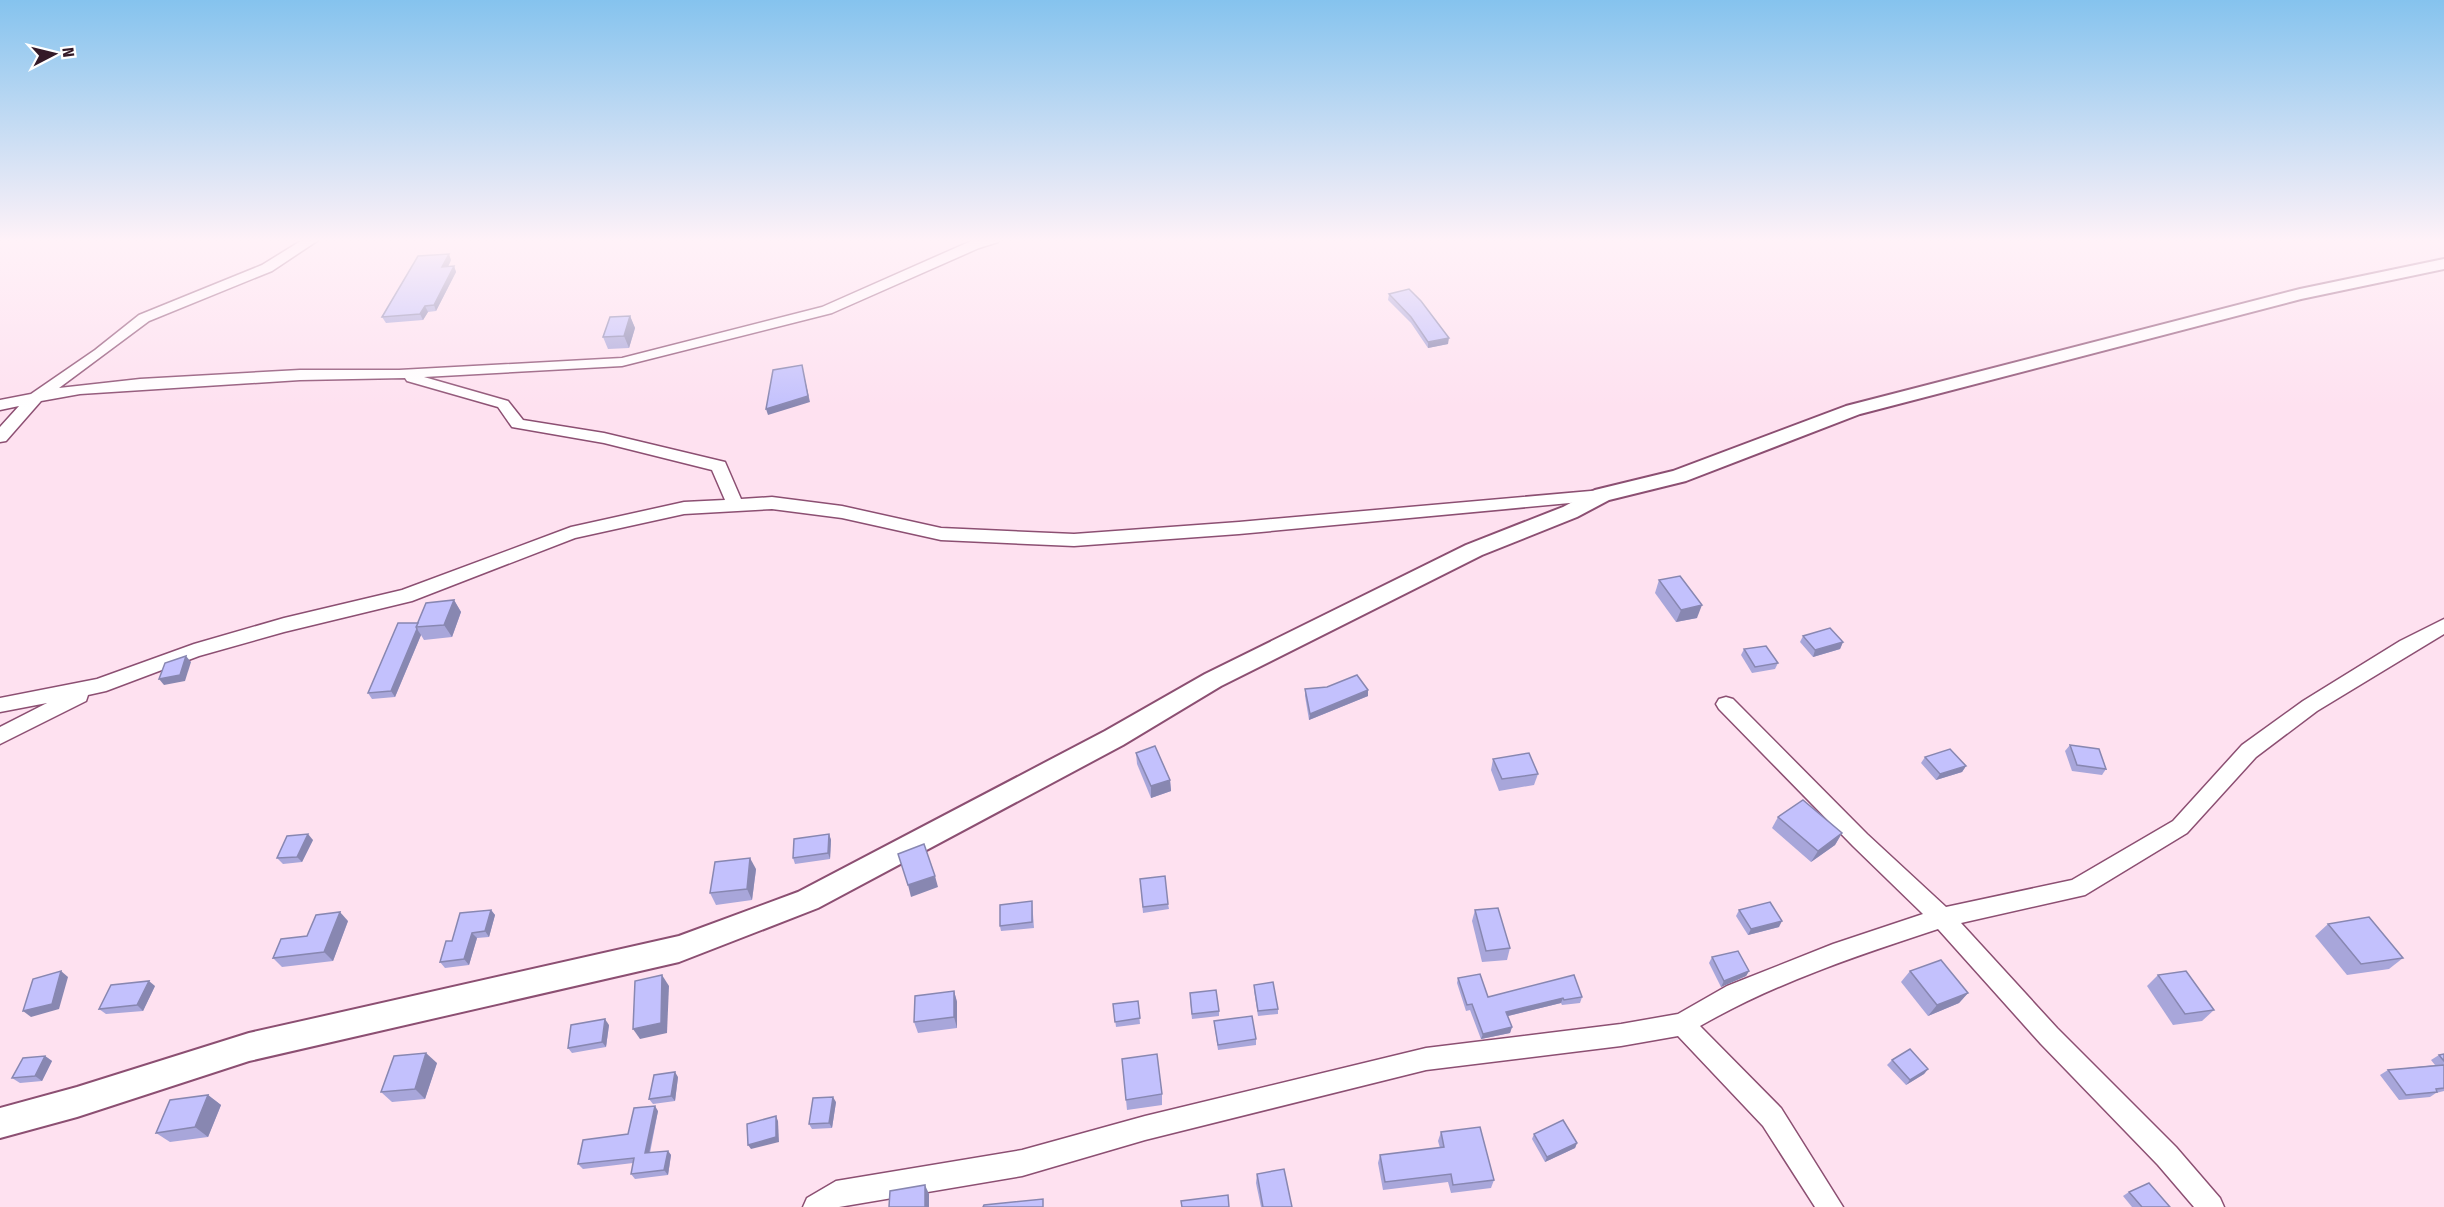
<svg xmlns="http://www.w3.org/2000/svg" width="2444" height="1207" font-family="'Fira Sans Condensed',sans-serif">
<rect width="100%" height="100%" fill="#fee1f0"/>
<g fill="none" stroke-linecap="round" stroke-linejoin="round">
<g stroke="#8c4f72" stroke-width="3">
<g id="minor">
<polygon points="304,239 320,239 272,271 149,321 59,388 140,379 300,370 399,370 622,358 822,307 969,242 979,239 1000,239 998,242 979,248 832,313 622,366 424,377 508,401 523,420 604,433 725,462 741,499 772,497 842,506 941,528 1074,534 1239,522 1602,490 1608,491 1610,495 1608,499 1602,500 1239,534 1074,546 941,540 842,518 772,509 684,514 575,538 412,601 284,632 199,656 106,691 88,695 86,701 0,744 0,727 47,703 0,712 0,698 97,679 194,644 284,618 402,590 571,527 684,502 725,500 712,470 604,443 512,427 498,407 407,381 405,378 300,380 80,394 41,401 6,441 0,442 0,427 19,406 0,410 0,400 31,394 95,350 139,315 262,265"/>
<path d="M2444,619V634L2317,711L2256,757L2187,833L2085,895L1961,923L2057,1028L2176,1147L2220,1198L2224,1207H2194L2158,1165L2041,1044L1938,929C1856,956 1775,983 1700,1026L1781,1108L1843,1207H1815L1763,1126L1678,1036L1621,1046L1426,1070L1145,1140L1022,1176L839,1207H803L807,1198L836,1181L1022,1150L1145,1116L1426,1048L1621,1024L1678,1014L1727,986L1833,944L1923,914L1853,846L1719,709L1716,704L1719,699L1726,697L1733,699L1867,834L1946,907L2072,880L2173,821L2242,745L2303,701L2400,641Z"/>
</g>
</g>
<g stroke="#8c4f72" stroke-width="4">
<polygon id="tertiary" points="2444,259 2444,269 2301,299 1860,414 1686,481 1609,500 1577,517 1482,555 1221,686 1123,745 818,908 679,962 249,1061 77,1117 0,1138 0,1108 77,1087 249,1033 679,936 798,892 1105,731 1205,674 1466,545 1563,507 1595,490 1673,471 1846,406 2300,289"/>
</g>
<use href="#minor" fill="#fff" fill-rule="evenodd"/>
<use href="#tertiary" fill="#fff" fill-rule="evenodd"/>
</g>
<g fill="#a8a6da">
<polygon points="451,260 448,267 454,266 456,272 436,311 428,312 423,320 386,323 382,317"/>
<polygon points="1389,294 1448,344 1428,348 1411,323 1388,300"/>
<polygon points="630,316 635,328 629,348 608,349 603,337"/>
<polygon points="1659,580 1697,618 1676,622 1655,593"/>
<polygon points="454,600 461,612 452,637 424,640 421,635 395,697 372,699 368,693 418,623"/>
<polygon points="1803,636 1843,642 1840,649 1813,657 1800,642"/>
<polygon points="1744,649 1778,663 1775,669 1752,673 1741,655"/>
<polygon points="1305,689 1368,690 1368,696 1309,720 1305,696"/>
<polygon points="2070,745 2106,769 2102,775 2072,771 2065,751"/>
<polygon points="1136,753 1170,780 1171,791 1151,798 1137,764"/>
<polygon points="1925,757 1966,766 1962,772 1936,780 1921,763"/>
<polygon points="1493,759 1538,774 1534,785 1499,791 1491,770"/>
<polygon points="1778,817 1842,833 1835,845 1811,862 1772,828"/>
<polygon points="829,834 831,840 830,859 795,864 793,858"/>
<polygon points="313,840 302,862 283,864 277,858"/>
<polygon points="756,869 752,900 716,905 710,893"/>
<polygon points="1140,879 1168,904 1169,909 1143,913"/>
<polygon points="1032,901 1034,928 1001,931 1000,926"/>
<polygon points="491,910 495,915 489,937 477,938 469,965 445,968 440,962 452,941"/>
<polygon points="1475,910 1510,948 1507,960 1482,962 1472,921"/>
<polygon points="1739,910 1779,927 1748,935 1736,916"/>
<polygon points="348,921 333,961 282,967 273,958 307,936"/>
<polygon points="2328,924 2403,958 2389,969 2347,975 2315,936"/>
<polygon points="1712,957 1749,971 1746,976 1721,987 1709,963"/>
<polygon points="1910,971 1968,993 1959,1003 1928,1016 1901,982"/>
<polygon points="2158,975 2214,1010 2202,1021 2173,1025 2147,986"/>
<polygon points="1458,978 1488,997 1582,997 1580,1003 1562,1005 1561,1003 1508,1016 1512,1027 1510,1033 1481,1039 1470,1010 1466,1011 1457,983"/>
<polygon points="1254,985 1278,1009 1278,1014 1258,1016 1254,990"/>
<polygon points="155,986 143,1011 106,1014 99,1009"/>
<polygon points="954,991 957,1002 957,1028 918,1033 914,1022"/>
<polygon points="1190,998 1219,1011 1219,1016 1192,1019"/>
<polygon points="1138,1001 1140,1024 1116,1027 1113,1004"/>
<polygon points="1214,1021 1256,1039 1256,1045 1218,1050"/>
<polygon points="609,1025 606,1047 572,1053 568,1048"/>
<polygon points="2444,1054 2444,1091 2436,1093 2430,1097 2399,1100 2380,1075 2388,1070 2435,1065 2431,1060 2439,1055"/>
<polygon points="45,1056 52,1061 42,1081 20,1083 12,1078"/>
<polygon points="1122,1059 1162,1094 1162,1105 1127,1110"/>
<polygon points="1892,1060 1928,1069 1924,1074 1906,1085 1887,1065"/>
<polygon points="437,1063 425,1099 392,1102 381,1092"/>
<polygon points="678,1077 675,1101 653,1104 649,1099"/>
<polygon points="208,1095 221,1105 208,1137 170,1142 156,1133"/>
<polygon points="836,1102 832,1128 812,1129 809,1124"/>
<polygon points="658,1111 650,1153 668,1151 671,1155 668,1175 635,1179 631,1174 633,1163 583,1169 578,1164 628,1134"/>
<polygon points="1441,1132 1494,1180 1491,1188 1451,1193 1448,1182 1383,1190 1378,1163 1380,1155 1440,1148 1438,1141"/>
<polygon points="1534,1134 1577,1143 1575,1148 1545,1162 1532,1139"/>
<polygon points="1257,1174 1292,1207 1261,1207 1256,1183"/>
<polygon points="2129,1192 2170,1207 2132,1207 2123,1196"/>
</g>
<g fill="#8887b1">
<polygon points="449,254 451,260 445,273 442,267"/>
<polygon points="454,266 456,272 436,311 434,305"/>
<polygon points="425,306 428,312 423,320 420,314"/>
<polygon points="630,316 635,328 629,348 624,336"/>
<polygon points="1449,338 1448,344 1428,348 1428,342"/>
<polygon points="803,371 810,402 768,415 766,409"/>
<polygon points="454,600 461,612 452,637 444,625"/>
<polygon points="1702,605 1697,618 1676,622 1681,610"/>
<polygon points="417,629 421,635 395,697 391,691"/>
<polygon points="1843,642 1840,649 1813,657 1815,650"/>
<polygon points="186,656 191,662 185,681 164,685 159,679"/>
<polygon points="1368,690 1368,696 1309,720 1310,714"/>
<polygon points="1966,766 1962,772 1936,780 1940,774"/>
<polygon points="1170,780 1171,791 1151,798 1151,786"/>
<polygon points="1842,833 1835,845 1811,862 1818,851"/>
<polygon points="308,834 313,840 302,862 297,857"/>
<polygon points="829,834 831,840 830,859 828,853"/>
<polygon points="750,858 756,869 752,900 747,889"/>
<polygon points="935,876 938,887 911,897 908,885"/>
<polygon points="491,910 495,915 489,937 485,931"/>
<polygon points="340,912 348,921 333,961 324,952"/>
<polygon points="1782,921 1779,927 1748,935 1751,929"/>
<polygon points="472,933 477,938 469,965 464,959"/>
<polygon points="61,971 68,977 59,1009 31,1017 23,1011"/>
<polygon points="1749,971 1746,976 1721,987 1724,981"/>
<polygon points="662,975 669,986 667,1033 640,1039 633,1029"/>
<polygon points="149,981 155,986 143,1011 137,1005"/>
<polygon points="954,991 957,1002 957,1028 954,1017"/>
<polygon points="1968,993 1959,1003 1928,1016 1937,1005"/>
<polygon points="1563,998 1561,1003 1504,1017 1506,1012"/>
<polygon points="605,1019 609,1025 606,1047 602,1042"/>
<polygon points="1512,1027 1510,1033 1481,1039 1483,1034"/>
<polygon points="426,1053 437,1063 425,1099 415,1089"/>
<polygon points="45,1056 52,1061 42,1081 35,1076"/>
<polygon points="1928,1069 1924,1074 1906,1085 1910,1080"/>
<polygon points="675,1072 678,1077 675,1101 671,1096"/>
<polygon points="208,1095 221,1105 208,1137 195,1127"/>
<polygon points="833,1097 836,1102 832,1128 829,1123"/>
<polygon points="655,1106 658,1111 648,1158 645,1153"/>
<polygon points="776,1116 778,1121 779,1142 751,1149 748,1145"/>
<polygon points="1577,1143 1575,1148 1545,1162 1547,1157"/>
<polygon points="668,1151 671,1155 668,1175 664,1170"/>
<polygon points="925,1185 929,1194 929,1207 925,1207"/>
</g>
<g fill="#c3c1fd" stroke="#8887b1" stroke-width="1.5">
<polygon points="449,254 442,267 454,266 434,305 425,306 420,314 382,317 418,256"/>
<polygon points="1409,289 1421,301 1449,338 1428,342 1411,317 1389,294"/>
<polygon points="630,316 624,336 603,337 610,317"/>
<polygon points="802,365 808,396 766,409 773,370"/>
<polygon points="1680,576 1702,605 1681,610 1659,580"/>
<polygon points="454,600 444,625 416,627 426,603"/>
<polygon points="398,623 418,623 416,627 417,629 391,691 368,693"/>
<polygon points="1830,628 1843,642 1815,650 1803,636"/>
<polygon points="1766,646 1778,663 1755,667 1744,649"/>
<polygon points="186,656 180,675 159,679 165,663"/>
<polygon points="1357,675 1368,690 1310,714 1305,689 1327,687"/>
<polygon points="2070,745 2099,749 2106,769 2077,765"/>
<polygon points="1155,746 1170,780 1151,786 1136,753"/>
<polygon points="1950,749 1966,766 1940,774 1925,757"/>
<polygon points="1529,753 1538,774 1502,779 1493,759"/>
<polygon points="1803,800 1842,833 1818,851 1778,817"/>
<polygon points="308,834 297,857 277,858 287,836"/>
<polygon points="829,834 828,853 793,858 794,839"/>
<polygon points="924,844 935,876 908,885 898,854"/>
<polygon points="750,858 747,889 710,893 715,862"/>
<polygon points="1165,876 1168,904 1143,907 1140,879"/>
<polygon points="1032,901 1032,922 1000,926 1000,905"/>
<polygon points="1770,902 1782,921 1751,929 1739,910"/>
<polygon points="1498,908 1510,948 1486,951 1475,910"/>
<polygon points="491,910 485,931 472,933 464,959 440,962 446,941 452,941 460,913"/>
<polygon points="340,912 324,952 273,958 281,939 307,936 316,915"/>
<polygon points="2369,917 2403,958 2361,964 2328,924"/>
<polygon points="1738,951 1749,971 1724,981 1712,957"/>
<polygon points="1941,960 1968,993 1937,1005 1910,971"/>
<polygon points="61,971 52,1004 23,1011 33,979"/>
<polygon points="2186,971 2214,1010 2185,1014 2158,975"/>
<polygon points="1480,974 1488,997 1574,975 1582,997 1564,1000 1563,998 1506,1012 1512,1027 1483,1034 1472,1004 1467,1005 1458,978"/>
<polygon points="662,975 661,1023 633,1029 635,981"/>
<polygon points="149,981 137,1005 99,1009 111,985"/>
<polygon points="1273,982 1278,1009 1258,1011 1254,985"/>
<polygon points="1216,990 1219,1011 1192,1014 1190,993"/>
<polygon points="954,991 954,1017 914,1022 915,996"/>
<polygon points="1138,1001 1140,1018 1115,1022 1113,1004"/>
<polygon points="1252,1016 1256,1039 1218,1045 1214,1021"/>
<polygon points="605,1019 602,1042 568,1048 571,1025"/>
<polygon points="1910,1049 1928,1069 1910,1080 1892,1060"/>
<polygon points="426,1053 415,1089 381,1092 394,1056"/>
<polygon points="1157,1054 1162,1094 1126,1100 1122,1059"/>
<polygon points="2444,1054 2444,1061 2439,1055"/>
<polygon points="45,1056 35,1076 12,1078 23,1058"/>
<polygon points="2444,1065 2444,1088 2436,1089 2437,1092 2406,1095 2388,1070"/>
<polygon points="675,1072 671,1096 649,1099 654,1075"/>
<polygon points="208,1095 195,1127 156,1133 170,1100"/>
<polygon points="833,1097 829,1123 809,1124 813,1098"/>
<polygon points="655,1106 645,1153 668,1151 664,1170 631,1174 634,1158 578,1164 583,1140 628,1134 634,1108"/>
<polygon points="776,1116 776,1137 748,1145 747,1124"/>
<polygon points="1563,1120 1577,1143 1547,1157 1534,1134"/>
<polygon points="1480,1127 1494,1180 1453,1185 1451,1174 1385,1182 1380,1155 1444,1147 1441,1132"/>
<polygon points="1284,1169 1292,1207 1263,1207 1257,1174"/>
<polygon points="2149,1183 2170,1207 2142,1207 2129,1192"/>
<polygon points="925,1185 925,1207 889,1207 890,1191"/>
<polygon points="1228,1195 1229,1207 1182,1207 1181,1201"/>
<polygon points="1043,1199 1043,1207 983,1207 984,1205"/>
</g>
<linearGradient id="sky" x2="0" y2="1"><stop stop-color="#85c3ee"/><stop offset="0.59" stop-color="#fff2f8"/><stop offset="1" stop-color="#fff2f8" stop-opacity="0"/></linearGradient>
<rect width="2444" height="408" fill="url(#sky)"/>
<g transform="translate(54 54) rotate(83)" stroke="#ffffff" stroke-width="4.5" paint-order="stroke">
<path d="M0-4.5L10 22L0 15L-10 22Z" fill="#341a28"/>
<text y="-9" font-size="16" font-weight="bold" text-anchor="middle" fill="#341a28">N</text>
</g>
</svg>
